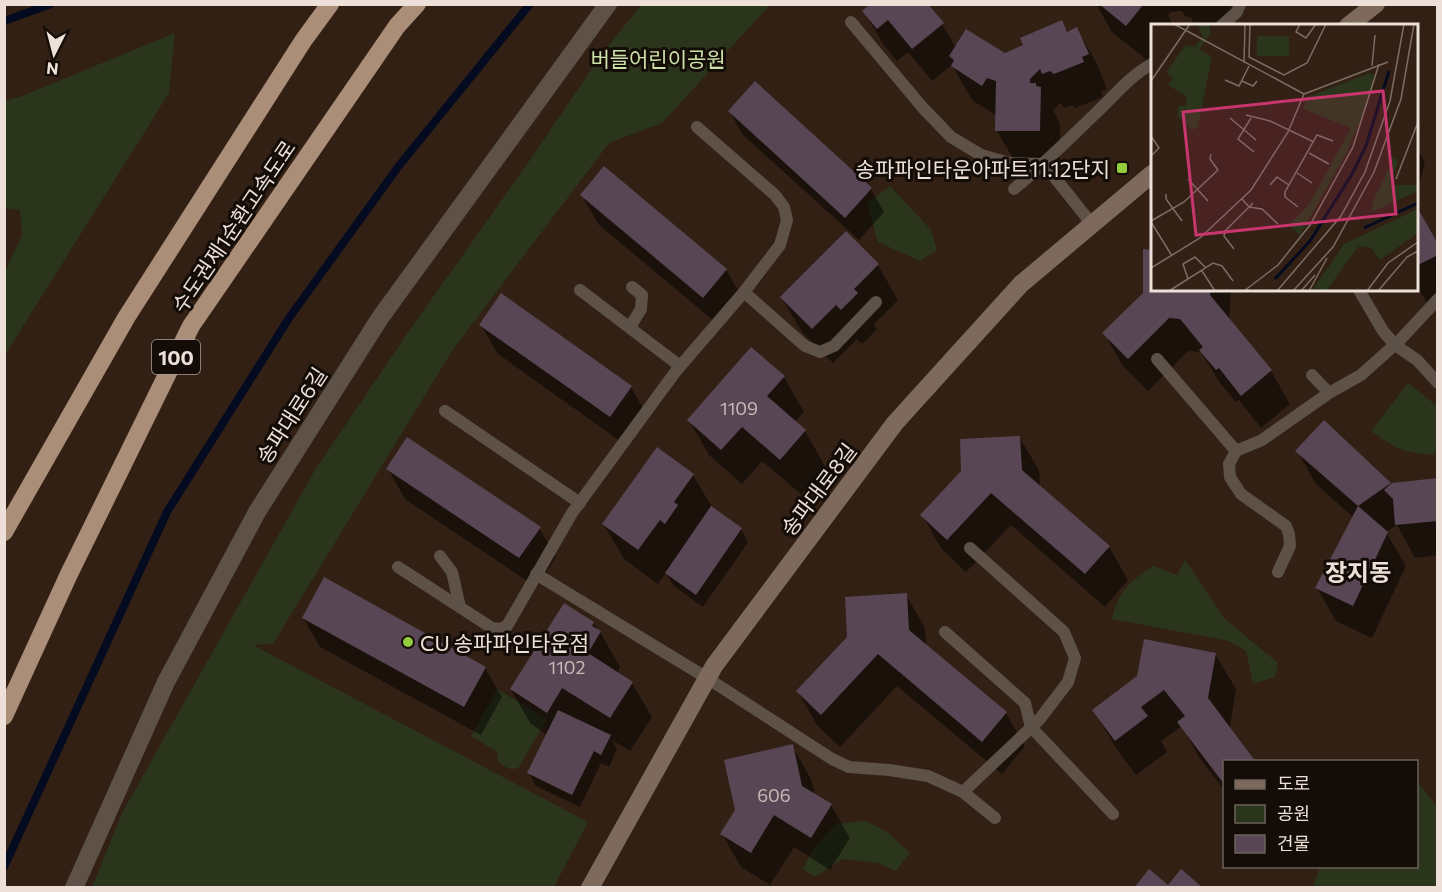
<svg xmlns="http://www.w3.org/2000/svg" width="1442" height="892" font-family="Commissioner,'Noto Sans KR',sans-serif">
<rect width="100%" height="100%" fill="#322015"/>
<g fill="#2b351b">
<polygon points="641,5 770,5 662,123 609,143 452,351 273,644 253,645 588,822 554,887 92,887 122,813 315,470 409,331 530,160 601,55"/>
<polygon points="175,33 169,93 5,355 5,271 22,235 20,210 5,208 5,101 22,96"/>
<polygon points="890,186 931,230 937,250 920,261 878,242 867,203"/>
<path d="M1408,383L1437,406V447L1434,455C1401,452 1398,450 1371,431Z"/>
<path d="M1185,560L1225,619L1278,663L1275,677L1253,684L1246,651L1229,641L1112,619C1118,592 1131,580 1153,566L1177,575Z"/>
<path d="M497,689L547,719L519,767C510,772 506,767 498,762L497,752L471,736Z"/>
<polygon points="1417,782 1437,806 1437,887 1313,887 1320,867 1416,866"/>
<polygon points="866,821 887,832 910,853 896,871 878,863 843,859 815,877 803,869 814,847 836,824"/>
</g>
<g fill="#0007">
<polygon points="1096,4 1232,4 1226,26 1201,26 1194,24 1191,18 1185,16 1182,11 1171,12 1168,15 1173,26 1152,26 1152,53 1147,60 1112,32"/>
<polygon points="864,11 942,24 956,48 1005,55 1025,46 1061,22 1068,33 1077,29 1097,64 1107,89 1101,92 1103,97 1075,108 1072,105 1064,108 1060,103 1053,110 1060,123 1060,166 1017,165 997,131 997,116 972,100 952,65 932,81 908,52 897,61 883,44"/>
<polygon points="730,112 871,189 884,212 859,240 743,135"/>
<polygon points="1416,147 1425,162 1416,196"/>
<polygon points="582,196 726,270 743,299 720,326 599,225"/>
<polygon points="1416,205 1438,244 1438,301 1429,306 1416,285"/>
<polygon points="846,233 878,265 898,300 874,324 877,329 862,344 857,339 833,363 802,332 781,297"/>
<polygon points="1145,251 1152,251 1152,290 1231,290 1229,320 1271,371 1290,404 1261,428 1239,400 1236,402 1220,383 1201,352 1188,351 1148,391 1123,366 1104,333 1144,293"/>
<polygon points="481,325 631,387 648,417 627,446 498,354"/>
<polygon points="784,377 804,412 795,422 805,431 825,466 801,494 762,461 742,484 709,455 689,420"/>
<polygon points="1324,422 1390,485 1438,480 1438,555 1415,558 1397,525 1386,532 1406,566 1372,638 1336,621 1317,588 1353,517 1316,484 1297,451"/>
<polygon points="1019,437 1039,470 1040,487 1109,547 1128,580 1105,607 1011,525 966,572 941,548 922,515 963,472"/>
<polygon points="388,469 539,528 556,557 536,587 405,499"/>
<polygon points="693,475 713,509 741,529 748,542 703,607 674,586 666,573 658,584 624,559 604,525"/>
<polygon points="906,595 925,628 926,646 1006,713 1025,746 1002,774 897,686 840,747 817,725 798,692"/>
<polygon points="303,618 485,668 502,697 481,735 320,647"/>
<polygon points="593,623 600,632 620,667 617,673 632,683 652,717 630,751 612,740 617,749 609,767 601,763 580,807 536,786 529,773 547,735 531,724 511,690"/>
<polygon points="1215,654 1236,689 1224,762 1224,790 1199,757 1182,726 1161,741 1167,752 1136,775 1114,745 1094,710"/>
<polygon points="792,746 811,779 815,795 831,805 850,838 830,870 794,847 770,885 741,867 722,834 737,810"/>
</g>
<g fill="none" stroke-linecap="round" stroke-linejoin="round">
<g stroke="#040b21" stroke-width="8">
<polyline points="4,21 51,4"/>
<polyline points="4,867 167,512 289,318 398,167 530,4"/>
</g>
</g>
<g fill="#594654">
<polygon points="870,4 928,4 944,23 912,49 888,20 877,29 862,11"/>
<polygon points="1099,4 1144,4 1126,26"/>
<polygon points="1062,20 1067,32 1077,27 1089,54 1082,57 1084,62 1054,74 1050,71 1042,74 1040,69 1030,79 1030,83 1036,83 1036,86 1041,87 1040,131 995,131 996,81 987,78 982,86 951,66 954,60 949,56 966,29 1005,53 1023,45 1020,38"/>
<polygon points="755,81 872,188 845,218 728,111"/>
<polygon points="604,166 727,269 703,298 580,195"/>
<polygon points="1416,205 1438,244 1438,255 1416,266"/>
<polygon points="846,231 879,264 854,289 858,293 841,310 836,305 812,329 780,297"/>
<polygon points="1143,249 1152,250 1152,290 1211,290 1210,295 1272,370 1241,396 1219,368 1216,370 1199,350 1203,347 1180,319 1169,318 1128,359 1102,333 1143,293"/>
<polygon points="501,293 632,386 610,417 479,325"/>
<polygon points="751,347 785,376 767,396 806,430 780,460 742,427 721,450 687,420"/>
<polygon points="1324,420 1391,483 1358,506 1388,532 1353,606 1315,588 1358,506 1295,451"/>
<polygon points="1020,436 1022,470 1110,546 1085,574 991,493 947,540 920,515 961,471 960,439"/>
<polygon points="407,437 541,527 519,558 386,469"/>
<polygon points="657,447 694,474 674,502 678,505 665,524 660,520 638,550 602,524"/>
<polygon points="1438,478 1438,521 1395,525 1393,499 1384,490 1392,483"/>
<polygon points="711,506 742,528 696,595 665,573"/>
<polygon points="324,577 486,667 464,707 302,618"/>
<polygon points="907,593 909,630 1007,712 982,742 878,654 821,715 796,691 847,637 845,597"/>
<polygon points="564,603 594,622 592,626 601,631 588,653 633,682 610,718 562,688 547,713 510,689"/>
<polygon points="1144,639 1216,653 1208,698 1256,762 1224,762 1224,784 1177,722 1185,716 1164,690 1141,707 1148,716 1115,741 1092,710 1137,676"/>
<polygon points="558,710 611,735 601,755 594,751 572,795 527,773"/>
<polygon points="793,744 802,786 832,804 811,838 774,815 751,853 720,834 735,810 724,760"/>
<polygon points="1149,869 1168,885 1181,869 1203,888 1134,888"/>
</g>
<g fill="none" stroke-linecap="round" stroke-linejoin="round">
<g stroke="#5d5148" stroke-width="12">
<polyline points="851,22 923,108 951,137 981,155 1010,163 1044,164 1091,223"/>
<polyline points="1221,26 1237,12 1240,4"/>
<path d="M1014,189C1043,165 1069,139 1096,113C1114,96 1131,75 1152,64"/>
<polyline points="580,290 680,366"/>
<polyline points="1359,290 1383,331 1395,345 1417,360 1438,383"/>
<polyline points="744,292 805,346 820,352 834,346 876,302"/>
<polyline points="630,327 641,309 642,295 632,287"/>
<polyline points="1157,359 1236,451"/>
<polyline points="1312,375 1329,393"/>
<polyline points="445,411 580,503"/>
<polyline points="440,556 452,572 460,607"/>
<polyline points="398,567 492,628 499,629 507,626 572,513 676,371 744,292 780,245 787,220 784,207 775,195 697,127"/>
<polyline points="1278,572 1290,546 1289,534 1286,526 1241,494 1230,477 1229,464 1236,451 1262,440 1329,393 1361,375 1399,341 1438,299"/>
<polyline points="536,574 707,678 832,759 849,767 889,770 928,776 963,792 995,818"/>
<polyline points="945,632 1025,703 1031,727 1113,814"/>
<polyline points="963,792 1039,720 1068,682 1075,658 1064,632 970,548"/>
</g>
<polyline stroke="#5d5148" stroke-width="18" points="74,888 166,682 257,512 380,318 608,4"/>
<g stroke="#7d6a5c" stroke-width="18">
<polyline points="1348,26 1376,4"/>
<polyline points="590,888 714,666 895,423 1021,284 1152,174"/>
</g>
<g stroke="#ab8e78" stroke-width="18">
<polyline points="4,532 126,318 303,41 330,4"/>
<polyline points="4,716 69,574 191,326 397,26 417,4"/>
</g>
</g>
<g fill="#93cd3d" stroke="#140c07" stroke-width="2">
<rect x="1116" y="162" width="12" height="12" rx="3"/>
<circle cx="408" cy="642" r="6"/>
</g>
<g text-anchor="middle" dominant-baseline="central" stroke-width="6" stroke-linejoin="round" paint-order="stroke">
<g font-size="18" fill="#c7bab8">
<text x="739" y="408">1109</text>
<text x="567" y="667">1102</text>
<text x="774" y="795">606</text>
</g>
<rect fill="#140c07" stroke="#aba09a" stroke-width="1.5" x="152" y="340" width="48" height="34" rx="4.5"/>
<g font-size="20" font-weight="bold" fill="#ece0d9">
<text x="176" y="357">100</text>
</g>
<g font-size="21" fill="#cae0a8" stroke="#140c07">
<text x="658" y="58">버들어린이공원</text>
</g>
<g font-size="21" fill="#ece0d9" stroke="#140c07" text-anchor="end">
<text x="1110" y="168">송파파인타운아파트11.12단지</text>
<text x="420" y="642" text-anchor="start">CU 송파파인타운점</text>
</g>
<g font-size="21" fill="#ece0d9" stroke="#140c07">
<text transform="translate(233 226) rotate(-56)">수도권제1순환고속도로</text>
<text transform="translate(291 415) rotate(-57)">송파대로6길</text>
<text transform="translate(818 489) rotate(-53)">송파대로8길</text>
</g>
<g font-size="24" font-weight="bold" fill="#ece0d9" stroke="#140c07">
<text x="1358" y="571">장지동</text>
</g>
</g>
<g transform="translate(1151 24)">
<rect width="267" height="267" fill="#322015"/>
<path d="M46,0H59V10L48,26L61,32L47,103L41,106L26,92L28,81L34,83L36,73L17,61L22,54L15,48L35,21L44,23L52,12ZM106,12H138V32H106ZM219,49L223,51L217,79L195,130L149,211L138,201L159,179L200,104L152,85L156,73ZM243,133L247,137L239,161H267V167L221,188V180ZM267,185V209L229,236L220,224L208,222L175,267H161L193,220Z" fill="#2b351b"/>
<path fill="none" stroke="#040b21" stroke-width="3" d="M213,204L267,179M124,255L159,217L201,150L215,122L238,47"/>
<path fill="none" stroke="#7c6d63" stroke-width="1.5" d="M23,0L153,70M99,0L98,33L133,51L156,39L175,0M149,0L145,8L155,14L165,0M93,39L94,0M221,42L224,11M74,56L88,62L98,42M0,57L39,0M91,57L102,62L106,57M153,70L237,38M95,91L119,97L163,118M79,94L105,116M100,94L87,115L103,128M0,112L8,124L0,132M158,129L178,140M146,149L161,159M37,155L57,177M245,155L267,98M119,161L126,153L138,161M15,170V175L31,197M91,175L98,183L111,185L127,200M147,183L134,173V168L166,111L182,117M0,197L33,178L67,146L59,135L60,130M0,198L21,232M83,225L73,212L74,207L102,179M0,244L49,214L100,166L137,108L153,70M51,247L64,267M37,255L32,240L44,233L55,244M18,267L62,239L71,242L82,257M93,267L127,241L159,201L202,123L228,40M126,267L190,192L214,148L239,77L253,0M142,267L182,223L223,148L250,75L263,0M150,267L164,251M158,267L176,234M216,267L237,239L267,218M227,267L256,233L267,227"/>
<path fill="#c8366e" fill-opacity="0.15" stroke="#c8366e" stroke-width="3" d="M232,67L245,190L45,211L32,88Z"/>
<rect width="267" height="267" fill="none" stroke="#ece0d9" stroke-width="3"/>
</g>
<rect width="1442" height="892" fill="none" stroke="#ece0d9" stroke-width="12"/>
<rect x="1223" y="760" width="195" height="108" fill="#140c07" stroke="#6a615b" stroke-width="1.5"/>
<rect x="1235" y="780" width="30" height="9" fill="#7d6a5c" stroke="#6a615b" stroke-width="1.5"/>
<text x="1277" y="790" font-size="18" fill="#ece0d9">도로</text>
<rect x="1235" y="805" width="30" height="18" fill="#2b351b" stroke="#6a615b" stroke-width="1.5"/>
<text x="1277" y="820" font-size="18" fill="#ece0d9">공원</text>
<rect x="1235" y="835" width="30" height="18" fill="#594654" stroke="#6a615b" stroke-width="1.5"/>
<text x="1277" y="850" font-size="18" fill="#ece0d9">건물</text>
<g transform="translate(54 54) rotate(186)" stroke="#140c07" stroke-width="4.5" paint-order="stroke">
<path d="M0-4.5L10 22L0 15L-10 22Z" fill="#ece0d9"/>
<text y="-9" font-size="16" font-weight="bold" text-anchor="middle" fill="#ece0d9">N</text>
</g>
</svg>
